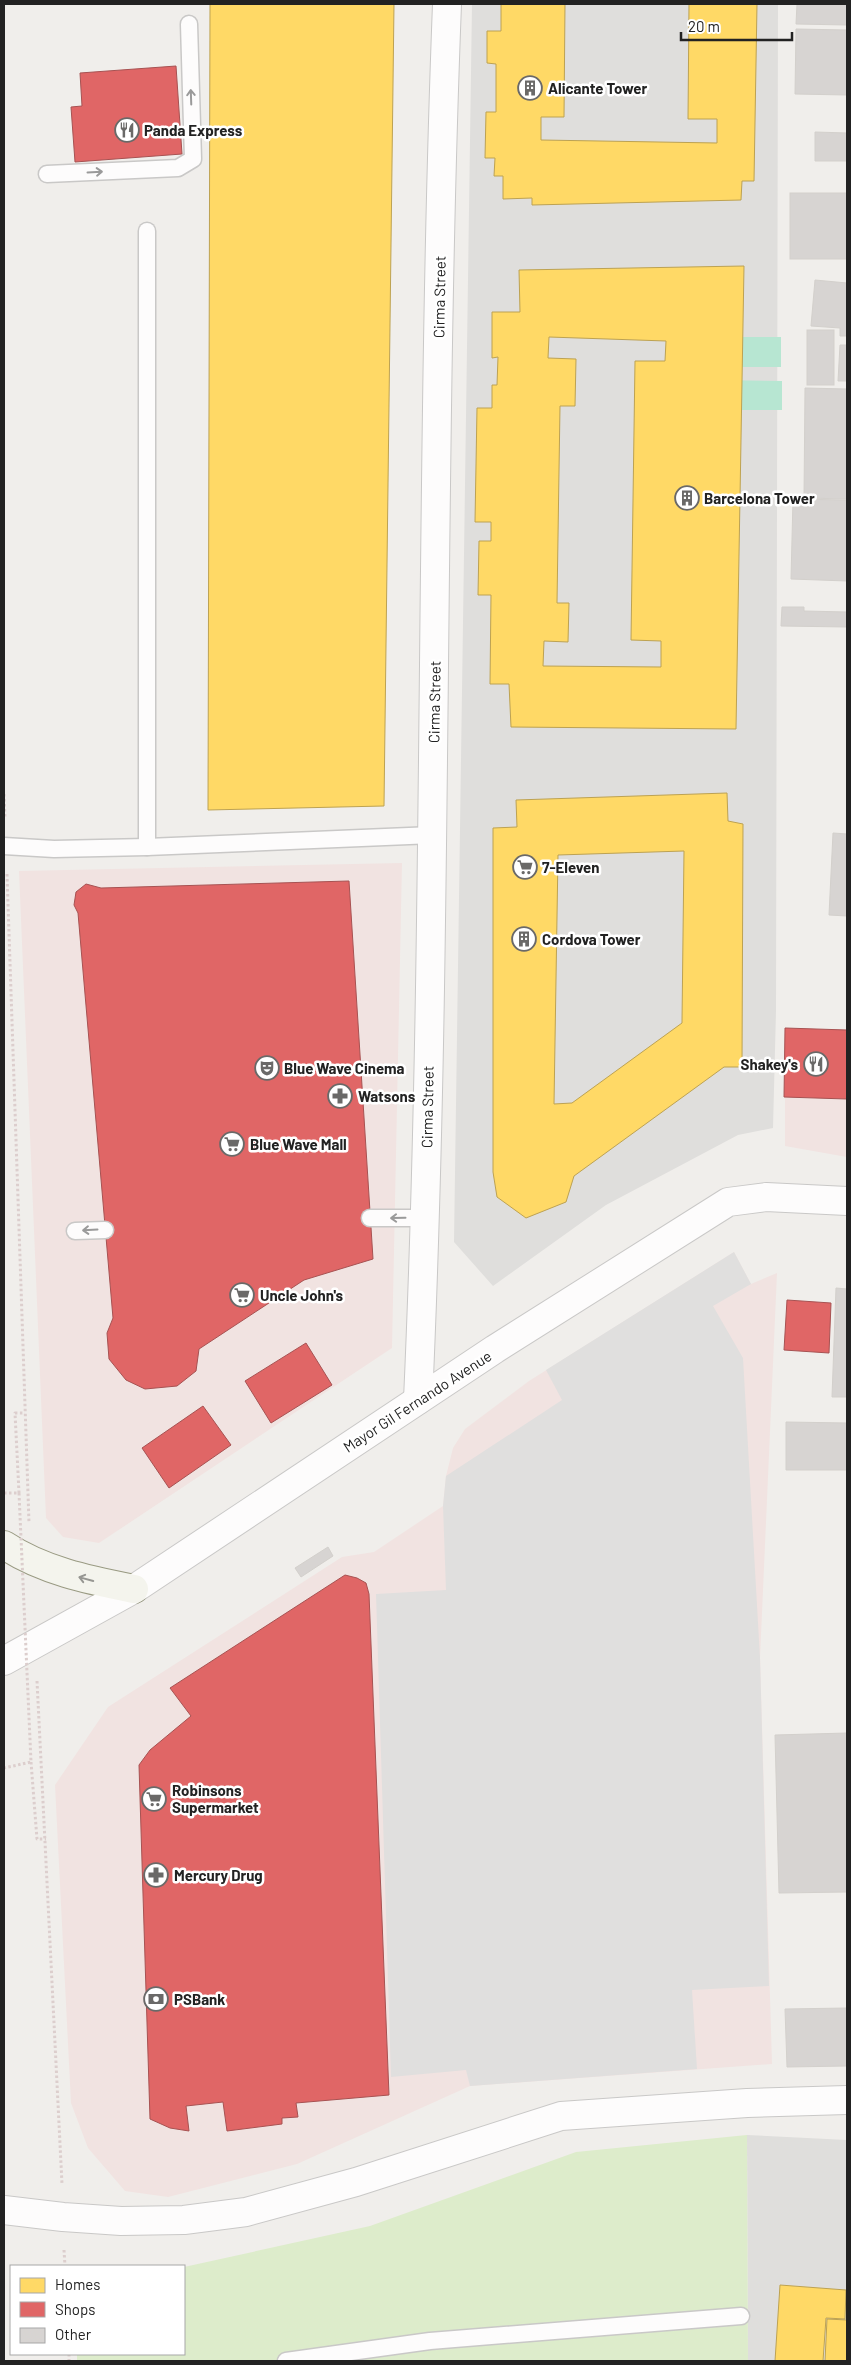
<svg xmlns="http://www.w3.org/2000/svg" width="851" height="2365" font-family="Barlow,sans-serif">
<rect width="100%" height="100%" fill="#f0eeeb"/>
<g fill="#dfdedc">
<polygon points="472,4 778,4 776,1011 773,1128 738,1135 606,1205 493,1286 454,1242"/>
<polygon points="747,2135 847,2140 847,2361 748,2361"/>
</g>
<g fill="#f1e3e1">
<polygon points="402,863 392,1348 99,1543 63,1537 46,1518 19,871"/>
<polygon points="785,1028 847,1030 847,1157 785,1146"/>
<polygon points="734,1252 751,1284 777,1273 760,1658 772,2064 470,2086 297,2164 168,2197 125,2191 88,2148 71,2103 55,1785 108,1707 342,1557 374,1552 443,1506 446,1476 453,1448 465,1429 529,1381"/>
</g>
<polygon fill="#ddeccb" points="747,2135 748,2361 77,2361 77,2354 184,2354 184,2267 370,2226 576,2152"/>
<g fill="#b7e6d2">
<rect x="715" y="337" width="66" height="30"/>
<polygon points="715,380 782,381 782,410 715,410"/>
</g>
<polygon fill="#e0dfde" points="734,1252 751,1284 713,1306 743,1358 760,1658 769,1986 692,1990 697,2069 470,2086 466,2070 391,2077 376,1594 446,1590 443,1506 446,1476 562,1400 546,1370"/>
<g fill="#ffd966" stroke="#bda252" fill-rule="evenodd">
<polygon points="210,4 394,4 384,806 208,810"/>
<polygon points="501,4 565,4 564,117 541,117 541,140 717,143 717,119 688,119 689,4 757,4 754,181 742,181 741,200 532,205 532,198 503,199 503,176 494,176 495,158 485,158 486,112 496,112 496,64 487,63 487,31 501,31"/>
<path d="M744,266L736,729L511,727L509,684H490L491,595H478L479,541H491V522H475L477,408H492V385H497L498,357L492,358V312H520L519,270ZM549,337L666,341L665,361H635L631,640L661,641V667L543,666L544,641L568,642L569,603H557L560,406H575L576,359L548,358Z"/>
<path d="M727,793L728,821L743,824L742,1067H724L574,1176L566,1202L526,1218L497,1197L493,1172V828L517,827L516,800ZM684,851L682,1023L572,1103L554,1104L558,855Z"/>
<polygon points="780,2285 846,2290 845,2319 826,2318 823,2361 775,2361"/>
<polygon points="847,2311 847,2361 825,2361 827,2319 847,2320"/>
</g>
<g fill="#e06666" stroke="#a75252">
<polygon points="176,66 182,154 75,162 71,107 82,106 80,73"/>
<polygon points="349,881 373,1259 304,1280 199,1349 196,1371 177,1386 145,1389 126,1380 109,1359 107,1333 113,1318 78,913 74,905 76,892 86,884 101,888"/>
<polygon points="785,1028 847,1030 847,1099 784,1097"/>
<polygon points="787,1300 831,1303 829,1353 784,1350"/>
<polygon points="306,1343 332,1385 271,1423 245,1381"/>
<polygon points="203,1406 231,1445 169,1488 142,1448"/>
<polygon points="345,1575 357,1578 366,1583 369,1594 389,2095 296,2103 298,2117 282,2118 282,2124 227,2131 223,2102 186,2106 189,2131 170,2128 150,2119 139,1765 150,1750 191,1716 170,1688"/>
</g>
<g fill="#d7d4d2" stroke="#d3d0cc">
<polygon points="797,4 847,4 847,25 796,24"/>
<polygon points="796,29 847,30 847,95 795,94"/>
<polygon points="815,132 847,133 847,161 815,161"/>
<rect x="790" y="193" width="57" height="66"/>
<polygon points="815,280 847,283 847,336 840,336 840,328 811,326"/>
<rect x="807" y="330" width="27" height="55"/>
<polygon points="840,345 847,345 847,381 838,381"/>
<polygon points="805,388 847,389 847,499 804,498"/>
<polygon points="793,499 847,500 847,581 791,579"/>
<polygon points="782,607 804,607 804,611 847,612 847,627 781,626"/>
<polygon points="833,833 847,834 847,916 829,915"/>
<polygon points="836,1288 847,1289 847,1397 832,1397"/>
<polygon points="786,1422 847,1423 847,1470 786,1470"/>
<polygon points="328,1547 333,1556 301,1577 295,1568"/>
<polygon points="847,1733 847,1892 779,1893 775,1735"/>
<polygon points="847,2008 847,2066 787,2067 785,2009"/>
</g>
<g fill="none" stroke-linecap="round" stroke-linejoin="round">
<g stroke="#c9c8c7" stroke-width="19">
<g id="service">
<polyline points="47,174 178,168 193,159 189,24"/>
<polyline points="147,231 147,847"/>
<polyline points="4,846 54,849 147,847 433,835"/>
<polyline points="370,1218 425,1218"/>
<polyline points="75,1231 105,1230"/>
<polyline points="286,2361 430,2341 741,2316"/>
</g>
</g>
<g stroke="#c9c8c7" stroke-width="30">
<g id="minor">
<path d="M418,1400C439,935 429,469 447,4"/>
<polyline points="4,2210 63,2217 121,2221 184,2220 246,2212 356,2182 561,2116 747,2103 847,2100"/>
</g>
</g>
<g stroke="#c9c8c7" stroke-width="30">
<polyline id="tertiary" points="4,1661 134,1589 495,1349 728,1202 766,1197 847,1201"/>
</g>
<g stroke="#999a82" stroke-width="30">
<path id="secondary" d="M4,1545C43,1571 89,1580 134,1589"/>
</g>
<g stroke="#dccecd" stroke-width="3" stroke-dasharray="2.5 2.5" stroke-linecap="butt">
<polyline points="4,794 5,818"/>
<polyline points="7,874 29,1523"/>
<polyline points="19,1493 15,1413 25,1413"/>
<polyline points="37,1681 62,2184"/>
<polyline points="31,1762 37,1839 46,1839"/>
<polyline points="64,2250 65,2266"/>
<polyline points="69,2354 69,2361"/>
</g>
<use href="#service" stroke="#fdfcfc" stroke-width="16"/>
<use href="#minor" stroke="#fdfcfc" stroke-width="28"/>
<use href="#tertiary" stroke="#fdfcfc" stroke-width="28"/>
<use href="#secondary" stroke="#f4f4ed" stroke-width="28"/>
<polyline stroke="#dccecd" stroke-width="3" stroke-dasharray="2.5 2.5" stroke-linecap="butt" points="4,1493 19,1493 31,1762 4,1768"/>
</g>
<defs><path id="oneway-shaft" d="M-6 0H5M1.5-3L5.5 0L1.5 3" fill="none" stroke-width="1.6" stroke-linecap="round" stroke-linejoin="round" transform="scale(1.25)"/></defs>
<g stroke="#9a9a9a">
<use href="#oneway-shaft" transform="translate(191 97) rotate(-92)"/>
<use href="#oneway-shaft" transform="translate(95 172) rotate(-3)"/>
<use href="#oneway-shaft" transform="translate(398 1218) rotate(179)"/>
<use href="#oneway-shaft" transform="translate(90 1230) rotate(177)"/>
</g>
<use stroke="#969692" href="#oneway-shaft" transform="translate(86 1579) rotate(-165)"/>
<defs>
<g id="building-ring" transform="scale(1.25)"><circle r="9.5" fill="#fff" stroke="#6a6968" stroke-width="1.5"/><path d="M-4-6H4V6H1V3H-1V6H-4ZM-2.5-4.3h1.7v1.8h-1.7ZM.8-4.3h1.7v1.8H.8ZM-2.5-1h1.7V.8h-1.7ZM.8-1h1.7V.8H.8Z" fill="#6a6968"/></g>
<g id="restaurant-ring" transform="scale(1.25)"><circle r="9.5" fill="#fff" stroke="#6a6968" stroke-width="1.5"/><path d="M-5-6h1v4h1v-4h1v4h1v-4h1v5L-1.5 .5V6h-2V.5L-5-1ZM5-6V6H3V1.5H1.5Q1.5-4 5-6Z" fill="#6a6968"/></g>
<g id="supermarket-ring" transform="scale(1.25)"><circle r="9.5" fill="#fff" stroke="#6a6968" stroke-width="1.5"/><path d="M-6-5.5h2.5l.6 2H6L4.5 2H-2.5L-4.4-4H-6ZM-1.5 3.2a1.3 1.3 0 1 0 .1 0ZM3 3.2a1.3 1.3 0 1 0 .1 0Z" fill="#6a6968"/></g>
<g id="theatre-ring" transform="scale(1.25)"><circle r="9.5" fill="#fff" stroke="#6a6968" stroke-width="1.5"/><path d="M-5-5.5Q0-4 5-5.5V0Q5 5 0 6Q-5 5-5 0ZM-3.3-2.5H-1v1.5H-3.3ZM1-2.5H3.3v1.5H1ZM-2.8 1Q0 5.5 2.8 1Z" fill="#6a6968"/></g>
<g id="pharmacy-ring" transform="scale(1.25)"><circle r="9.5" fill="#fff" stroke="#6a6968" stroke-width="1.5"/><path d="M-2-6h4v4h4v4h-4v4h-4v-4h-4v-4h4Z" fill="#6a6968"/></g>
<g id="bank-ring" transform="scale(1.25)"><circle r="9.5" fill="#fff" stroke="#6a6968" stroke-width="1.5"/><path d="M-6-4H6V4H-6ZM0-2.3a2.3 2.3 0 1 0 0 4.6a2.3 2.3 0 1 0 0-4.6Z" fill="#6a6968"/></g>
</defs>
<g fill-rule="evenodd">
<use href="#building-ring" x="530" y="88"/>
<use href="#restaurant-ring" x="127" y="130"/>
<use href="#building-ring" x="687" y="498"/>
<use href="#supermarket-ring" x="525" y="867"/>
<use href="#building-ring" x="524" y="939"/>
<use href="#restaurant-ring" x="816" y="1064"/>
<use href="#theatre-ring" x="267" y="1068"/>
<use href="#pharmacy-ring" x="340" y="1096"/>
<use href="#supermarket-ring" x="232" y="1144"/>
<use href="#supermarket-ring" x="242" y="1295"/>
<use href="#supermarket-ring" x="154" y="1799"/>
<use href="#pharmacy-ring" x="156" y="1875"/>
<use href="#bank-ring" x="156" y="1999"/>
</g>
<g text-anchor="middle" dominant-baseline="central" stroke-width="5" stroke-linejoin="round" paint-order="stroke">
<g font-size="15" font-weight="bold" fill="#222" stroke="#fff" text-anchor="start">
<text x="548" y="88">Alicante Tower</text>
<text x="144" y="130">Panda Express</text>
<text x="704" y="498">Barcelona Tower</text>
<text x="542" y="867">7-Eleven</text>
<text x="542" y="939">Cordova Tower</text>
<text x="798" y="1064" text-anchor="end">Shakey's</text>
<text x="284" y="1068">Blue Wave Cinema</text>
<text x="358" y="1096">Watsons</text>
<text x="250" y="1144">Blue Wave Mall</text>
<text x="260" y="1295">Uncle John's</text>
<text x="172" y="1790">Robinsons<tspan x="172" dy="17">Supermarket</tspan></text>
<text x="174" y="1875">Mercury Drug</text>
<text x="174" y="1999">PSBank</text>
</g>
<g font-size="15" fill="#222" stroke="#fff">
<text transform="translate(439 297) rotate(-89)">Cirma Street</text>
<text transform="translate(434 702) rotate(-89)">Cirma Street</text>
<text transform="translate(427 1107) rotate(-89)">Cirma Street</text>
<text transform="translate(417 1401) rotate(-33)">Mayor Gil Fernando Avenue</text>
</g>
</g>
<rect width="851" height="2365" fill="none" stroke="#222222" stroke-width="10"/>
<rect x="10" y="2265" width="175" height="90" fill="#ffffff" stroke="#a7a7a7"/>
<rect x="20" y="2278" width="25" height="15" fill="#ffd966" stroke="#a7a7a7"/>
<text x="55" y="2290" font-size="15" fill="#222222">Homes</text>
<rect x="20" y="2302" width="25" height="15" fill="#e06666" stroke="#a7a7a7"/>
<text x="55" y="2315" font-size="15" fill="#222222">Shops</text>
<rect x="20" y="2328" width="25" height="15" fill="#d7d4d2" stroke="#a7a7a7"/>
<text x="55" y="2340" font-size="15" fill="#222222">Other</text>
<path d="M681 32v8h111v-8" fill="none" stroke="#222222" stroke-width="2.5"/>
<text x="688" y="32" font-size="15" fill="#222222" stroke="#ffffff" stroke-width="4" paint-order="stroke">20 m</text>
</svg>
